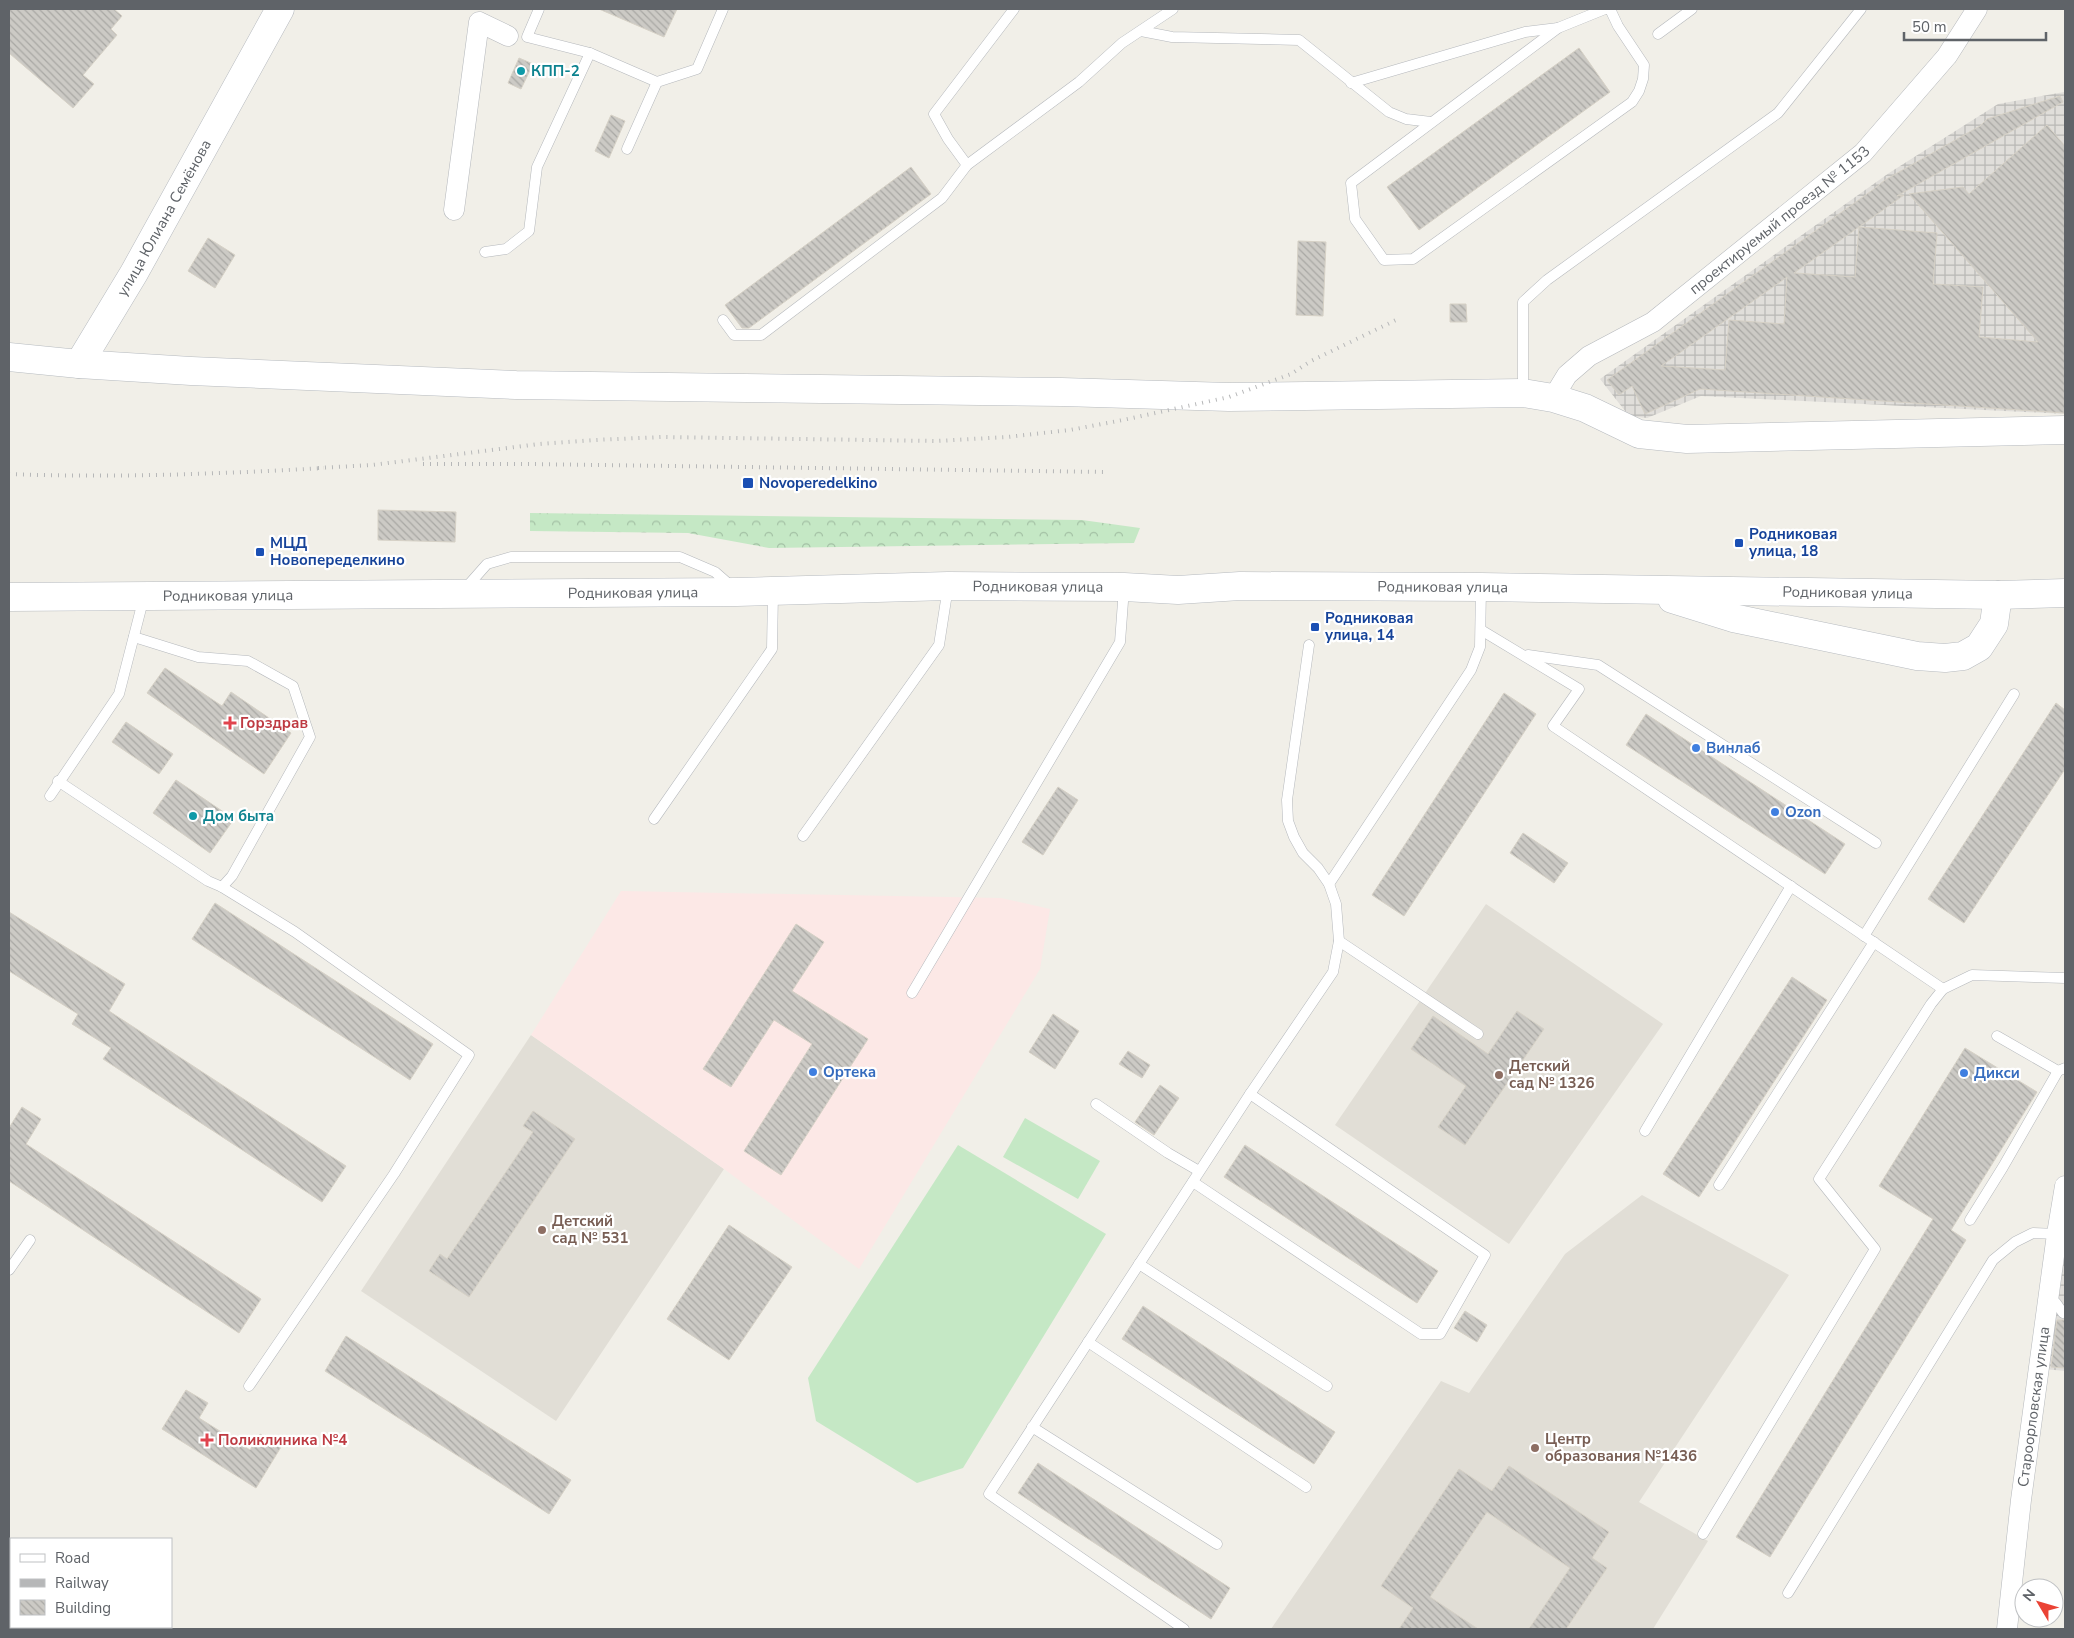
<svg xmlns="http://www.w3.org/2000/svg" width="2074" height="1638" font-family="'Nunito Sans',sans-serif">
<defs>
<pattern id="industrial-grid" width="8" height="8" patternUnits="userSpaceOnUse" patternTransform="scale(1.25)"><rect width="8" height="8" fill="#e0deda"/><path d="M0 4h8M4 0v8" fill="none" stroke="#b9b8b5"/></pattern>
<pattern id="forest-crowns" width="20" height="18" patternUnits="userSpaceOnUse" patternTransform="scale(1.25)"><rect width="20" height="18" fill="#c5e8c5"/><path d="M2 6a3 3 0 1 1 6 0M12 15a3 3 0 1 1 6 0" fill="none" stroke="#a3c0a4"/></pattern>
<pattern id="building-back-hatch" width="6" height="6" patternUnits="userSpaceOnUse" patternTransform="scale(1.25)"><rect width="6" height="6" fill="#cccac5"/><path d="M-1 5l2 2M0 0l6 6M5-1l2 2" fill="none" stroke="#a9a8a4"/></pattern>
</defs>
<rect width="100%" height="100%" fill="#f1efe8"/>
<g fill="url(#industrial-grid)">
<polygon points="2064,92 2065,414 1701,396 1647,418 1629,416 1600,379 1889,173 1998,104"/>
<polygon points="2065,1231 2065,1371 2044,1369"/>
</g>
<g fill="#e1ded6">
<polygon points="1486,904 1663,1024 1509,1244 1335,1125"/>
<polygon points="531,1035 724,1169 556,1421 361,1291"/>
<polygon points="1642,1195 1789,1275 1639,1502 1708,1541 1653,1629 1271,1629 1441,1381 1469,1393 1565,1254"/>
</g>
<polygon fill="#fce8e6" points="621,891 1001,898 1050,909 1040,969 859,1269 724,1169 531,1035"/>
<polygon fill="url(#forest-crowns)" points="530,513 1082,520 1140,528 1134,543 769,548 688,533 530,531"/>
<g fill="#c5e8c5">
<polygon points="1025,1118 1100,1161 1078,1199 1003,1157"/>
<polygon points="958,1145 1106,1234 963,1468 917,1483 816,1421 808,1378"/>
</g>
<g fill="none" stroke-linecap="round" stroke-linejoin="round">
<g stroke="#aadaff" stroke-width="5.5">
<polyline points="31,1627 31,1629"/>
<polyline points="81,1627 83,1629"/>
</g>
</g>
<g fill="url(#building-back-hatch)" stroke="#d6d1c6" fill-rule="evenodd">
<polygon points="9,9 114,9 122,16 111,29 117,35 83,75 94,84 73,108 9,53"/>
<polygon points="599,9 677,9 664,37"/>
<polygon points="1579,48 1610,92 1419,230 1387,187"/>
<polygon points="519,58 533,64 521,89 508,83"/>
<path d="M2060,96L2063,102L1897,196L1904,195L1794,273L1855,277L1859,227L1937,233L1933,284L1983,287L1979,337L2038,342L1909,194L1963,187L1969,194L2047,125L2065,146V413L1700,389L1645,414L1632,386L1619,395L1607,380L1874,189L1885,180L1980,126L1987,119ZM1787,277L1784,324L1729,320L1725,370L1661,366Z"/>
<polygon points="611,115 625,121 609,158 595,151"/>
<polygon points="911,167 931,194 749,328 742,328 725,305"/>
<polygon points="208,238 235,255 215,288 188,271"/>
<polygon points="1298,241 1326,242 1323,316 1296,315"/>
<polygon points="1450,304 1466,304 1467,322 1450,322"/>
<polygon points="378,510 456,512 455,542 378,540"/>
<polygon points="165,668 222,706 231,692 291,733 264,774 147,693"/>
<polygon points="1504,693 1536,714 1404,916 1372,895"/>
<polygon points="2056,703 2065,710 2065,769 1964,923 1928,899"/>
<polygon points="1646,714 1845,844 1825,874 1626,745"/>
<polygon points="126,722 173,754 159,774 112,742"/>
<polygon points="176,780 234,819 210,853 153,813"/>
<polygon points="1058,787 1078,800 1043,855 1022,842"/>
<polygon points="1523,833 1568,863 1554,883 1510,853"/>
<polygon points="215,903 433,1044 410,1080 192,939"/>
<polygon points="9,912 125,984 109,1011 346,1166 322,1202 103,1059 111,1048 72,1024 78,1014 9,971"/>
<polygon points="796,924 824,942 792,991 868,1039 781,1175 744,1151 812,1044 774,1020 731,1087 703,1069"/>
<polygon points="1792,977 1827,1000 1699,1197 1663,1174"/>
<polygon points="1517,1011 1544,1029 1465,1145 1438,1127 1466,1086 1411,1049 1433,1016 1488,1054"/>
<polygon points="1053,1014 1079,1031 1055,1069 1029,1052"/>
<polygon points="1965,1048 2037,1092 1951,1230 1966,1240 1770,1557 1736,1537 1933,1219 1879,1186"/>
<polygon points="1128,1051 1150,1065 1142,1078 1119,1064"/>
<polygon points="1160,1085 1179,1098 1154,1135 1135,1122"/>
<polygon points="22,1107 41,1119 26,1144 261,1299 239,1333 9,1181 9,1128"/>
<polygon points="533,1111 575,1139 469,1297 429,1271 440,1254 447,1259 533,1132 523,1126"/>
<polygon points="1245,1145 1438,1271 1417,1303 1224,1177"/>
<polygon points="729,1225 792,1267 729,1360 667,1319"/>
<polygon points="1143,1306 1335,1432 1314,1464 1122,1339"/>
<polygon points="1465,1311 1487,1325 1477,1342 1454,1328"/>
<polygon points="2057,1320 2065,1320 2065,1368 2051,1367"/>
<polygon points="346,1336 571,1480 549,1514 325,1371"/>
<polygon points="186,1390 208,1403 199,1418 250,1450 260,1434 281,1447 256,1488 162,1429"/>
<polygon points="1038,1463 1230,1588 1211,1619 1018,1493"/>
<polygon points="1509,1466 1609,1532 1592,1558 1607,1568 1566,1629 1529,1629 1570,1568 1487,1512 1430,1597 1478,1629 1399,1629 1413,1608 1381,1586 1459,1469 1492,1491"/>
</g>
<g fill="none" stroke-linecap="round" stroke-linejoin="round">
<g stroke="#b5b8bc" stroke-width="11">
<g id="lane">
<polyline points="539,9 527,37 590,53"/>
<polyline points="1605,9 1558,28 1351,183 1355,219 1384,260 1413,259 1632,102 1639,91 1643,79 1644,65 1618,26 1610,9"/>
<polyline points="1141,31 1172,37 1299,40 1389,112 1406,119 1431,122"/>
<polyline points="1658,34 1692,9"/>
<polyline points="1351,83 1525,32 1558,28"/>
<polyline points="627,149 657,82"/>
<polyline points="967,165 948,139 934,114 1014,9"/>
<polyline points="485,252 506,249 529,231 537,167 590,53 657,82 697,69 723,9"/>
<polyline points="723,320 734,335 761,335 942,198 967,165 1079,82 1122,43 1173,9"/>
<polyline points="1523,392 1523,302 1547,280 1778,113 1861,9"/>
<polyline points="464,590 487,564 511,557 680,557 715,572 731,586"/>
<polyline points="1481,630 1579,689 1553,726 1943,989"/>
<polyline points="134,637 198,657 248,661 293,686 310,737 232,876 222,887"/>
<polyline points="1528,655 1598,665 1876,843"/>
<polyline points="58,781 208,881 222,887 295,932 469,1055 394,1174 249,1386"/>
<polyline points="50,796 119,694 144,597"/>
<polyline points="654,819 772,649 773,593"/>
<polyline points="803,836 939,645 948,587"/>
<polyline points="1329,884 1471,670 1480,647 1481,587"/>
<polyline points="1864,936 2014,694"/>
<polyline points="1339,941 1478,1034"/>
<polyline points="912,993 1120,642 1124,588"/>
<polyline points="1997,1036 2058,1071"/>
<polyline points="1096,1104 1168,1153 1199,1171"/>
<polyline points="1645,1131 1791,886"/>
<polyline points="1193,1182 1421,1334 1440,1334 1485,1255 1250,1094"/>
<polyline points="1719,1185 1874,942"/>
<polyline points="1970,1220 2003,1167 2058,1071 2065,1068"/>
<polyline points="1139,1264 1327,1386"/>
<polyline points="9,1270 30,1240"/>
<polyline points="2049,1297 2056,1303 2063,1313"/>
<polyline points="1088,1342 1306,1487"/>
<polyline points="1032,1427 1217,1544"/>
<polyline points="1703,1534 1875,1249 1819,1179 1931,1004 1943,989 1972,975 2065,978"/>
<polyline points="1788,1593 1993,1260 2015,1242 2033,1233 2057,1234"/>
<polyline points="1184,1629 989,1494 1250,1094 1333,972 1339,941 1336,904 1329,884 1318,868 1303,853 1294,837 1288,821 1287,800 1309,645"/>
</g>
</g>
<g stroke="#b5b8bc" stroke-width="21">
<g id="street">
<polyline points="454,210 479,22 508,36"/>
<path id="s1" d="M1553,398L1567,375L1589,356L1653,322L1863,153L1947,56L1977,9"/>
<path id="s2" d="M2007,1629L2021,1500L2057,1234L2065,1186"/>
</g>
</g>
<g stroke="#b6babf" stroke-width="29">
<g id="secondary">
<polyline points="9,357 79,364 191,371 516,385 1062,392 1229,397 1523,393 1553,398 1585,408 1639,434 1687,439 2065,430"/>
<path id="s3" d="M79,364L134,273L280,9"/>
<path id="s4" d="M9,597L737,592L948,586L1124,587L1178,590L1240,586L1481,587L1998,595L2065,593"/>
<polyline points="1672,599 1733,618 1917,656 1945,658 1963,656 1979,647 1994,624 1998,595"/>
</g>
</g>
<use href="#lane" stroke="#fff" stroke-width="10"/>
<use href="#street" stroke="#fff" stroke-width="20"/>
<use href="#secondary" stroke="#fff" stroke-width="28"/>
<g stroke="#b6b7b8" stroke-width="4" stroke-dasharray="1 6" stroke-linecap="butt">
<polyline points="423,464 527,464 1107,472"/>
<polyline points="318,468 372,465 539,444 595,440 662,437 937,441 1007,437 1070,430 1123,420 1229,397 1291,374 1311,361 1396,320"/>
<path d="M9,474C114,478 219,474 324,468"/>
</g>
</g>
<g fill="#0f9aa8" stroke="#fff" stroke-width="2">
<circle cx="521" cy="71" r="5"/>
<circle cx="193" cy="816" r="5"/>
</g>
<g fill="#1a4fb4" stroke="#fff" stroke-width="2">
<rect x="742" y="477" width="12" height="12" rx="2.5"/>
<rect x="1734" y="538" width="10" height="10" rx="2.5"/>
<rect x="255" y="547" width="10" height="10" rx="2.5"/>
<rect x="1310" y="622" width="10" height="10" rx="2.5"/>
</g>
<g fill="#e0444e" stroke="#fff" stroke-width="2">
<path d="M227.5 715.5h5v5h5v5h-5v5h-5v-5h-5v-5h5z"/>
<path d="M204.5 1432.5h5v5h5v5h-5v5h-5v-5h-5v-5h5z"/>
</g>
<g fill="#3f7fe0" stroke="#fff" stroke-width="2">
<circle cx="1696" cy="748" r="5"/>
<circle cx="1775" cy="812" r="5"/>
<circle cx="813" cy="1072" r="5"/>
<circle cx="1964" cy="1073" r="5"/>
</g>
<g fill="#8d6e63" stroke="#fff" stroke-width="2">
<circle cx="1499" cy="1075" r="5"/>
<circle cx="542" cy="1230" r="5"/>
<circle cx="1535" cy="1448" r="5"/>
</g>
<g text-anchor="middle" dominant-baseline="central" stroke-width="4.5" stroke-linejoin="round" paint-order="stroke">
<g font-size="15" font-weight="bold" fill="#0d838f" stroke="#fff" text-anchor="start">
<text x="531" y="71">КПП-2</text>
<text x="203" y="816">Дом быта</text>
</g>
<g font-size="15" fill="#5f6368" stroke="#fff">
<text stroke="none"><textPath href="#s3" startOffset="169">улица Юлиана Семёнова</textPath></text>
<text stroke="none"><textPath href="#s1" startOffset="291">проектируемый проезд № 1153</textPath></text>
<text stroke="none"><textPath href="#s4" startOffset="1029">Родниковая улица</textPath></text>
<text stroke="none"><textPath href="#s4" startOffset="1434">Родниковая улица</textPath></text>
<text stroke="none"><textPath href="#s4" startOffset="1839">Родниковая улица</textPath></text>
<text stroke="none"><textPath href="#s4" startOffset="624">Родниковая улица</textPath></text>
<text stroke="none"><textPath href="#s4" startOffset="219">Родниковая улица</textPath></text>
<text stroke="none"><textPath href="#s2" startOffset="224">Староорловская улица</textPath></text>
</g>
<g font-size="15" font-weight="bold" fill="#164399" stroke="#fff" text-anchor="start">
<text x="759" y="483">Novoperedelkino</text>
<text x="1749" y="534">Родниковая<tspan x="1749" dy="17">улица, 18</tspan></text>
<text x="270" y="543">МЦД<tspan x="270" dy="17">Новопеределкино</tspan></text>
<text x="1325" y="618">Родниковая<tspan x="1325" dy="17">улица, 14</tspan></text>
</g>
<g font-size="15" font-weight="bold" fill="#be3a42" stroke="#fff" text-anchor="start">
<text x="240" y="723">Горздрав</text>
<text x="218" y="1440">Поликлиника №4</text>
</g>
<g font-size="15" font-weight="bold" fill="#366cbe" stroke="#fff" text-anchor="start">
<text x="1706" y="748">Винлаб</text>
<text x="1785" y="812">Ozon</text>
<text x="823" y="1072">Ортека</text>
<text x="1974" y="1073">Дикси</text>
</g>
<g font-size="15" font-weight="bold" fill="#785e54" stroke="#fff" text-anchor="start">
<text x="1509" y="1066">Детский<tspan x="1509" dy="17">сад № 1326</tspan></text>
<text x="552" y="1221">Детский<tspan x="552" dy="17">сад № 531</tspan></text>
<text x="1545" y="1439">Центр<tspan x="1545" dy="17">образования №1436</tspan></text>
</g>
</g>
<rect width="2074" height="1638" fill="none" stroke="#5f6368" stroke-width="20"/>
<rect x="10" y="1538" width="162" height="90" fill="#ffffff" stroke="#bfc1c3"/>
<rect x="20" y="1554" width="25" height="8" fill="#ffffff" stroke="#bfc1c3"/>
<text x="55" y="1563" font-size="15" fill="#5f6368">Road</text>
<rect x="20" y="1579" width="25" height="8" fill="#b6b7b8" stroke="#bfc1c3"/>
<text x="55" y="1588" font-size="15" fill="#5f6368">Railway</text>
<rect x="20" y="1600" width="25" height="15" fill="url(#building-back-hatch)" stroke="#bfc1c3"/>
<text x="55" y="1613" font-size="15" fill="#5f6368">Building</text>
<g transform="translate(2039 1603) rotate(308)"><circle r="24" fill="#ffffff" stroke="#bfc1c3"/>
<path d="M0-4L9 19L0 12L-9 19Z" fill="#ea4335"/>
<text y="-8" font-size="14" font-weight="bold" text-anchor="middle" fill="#5f6368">N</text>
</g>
<path d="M1904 32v8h142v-8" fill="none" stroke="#5f6368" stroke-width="2.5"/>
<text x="1912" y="32" font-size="15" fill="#5f6368" stroke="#ffffff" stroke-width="4" paint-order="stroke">50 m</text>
</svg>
